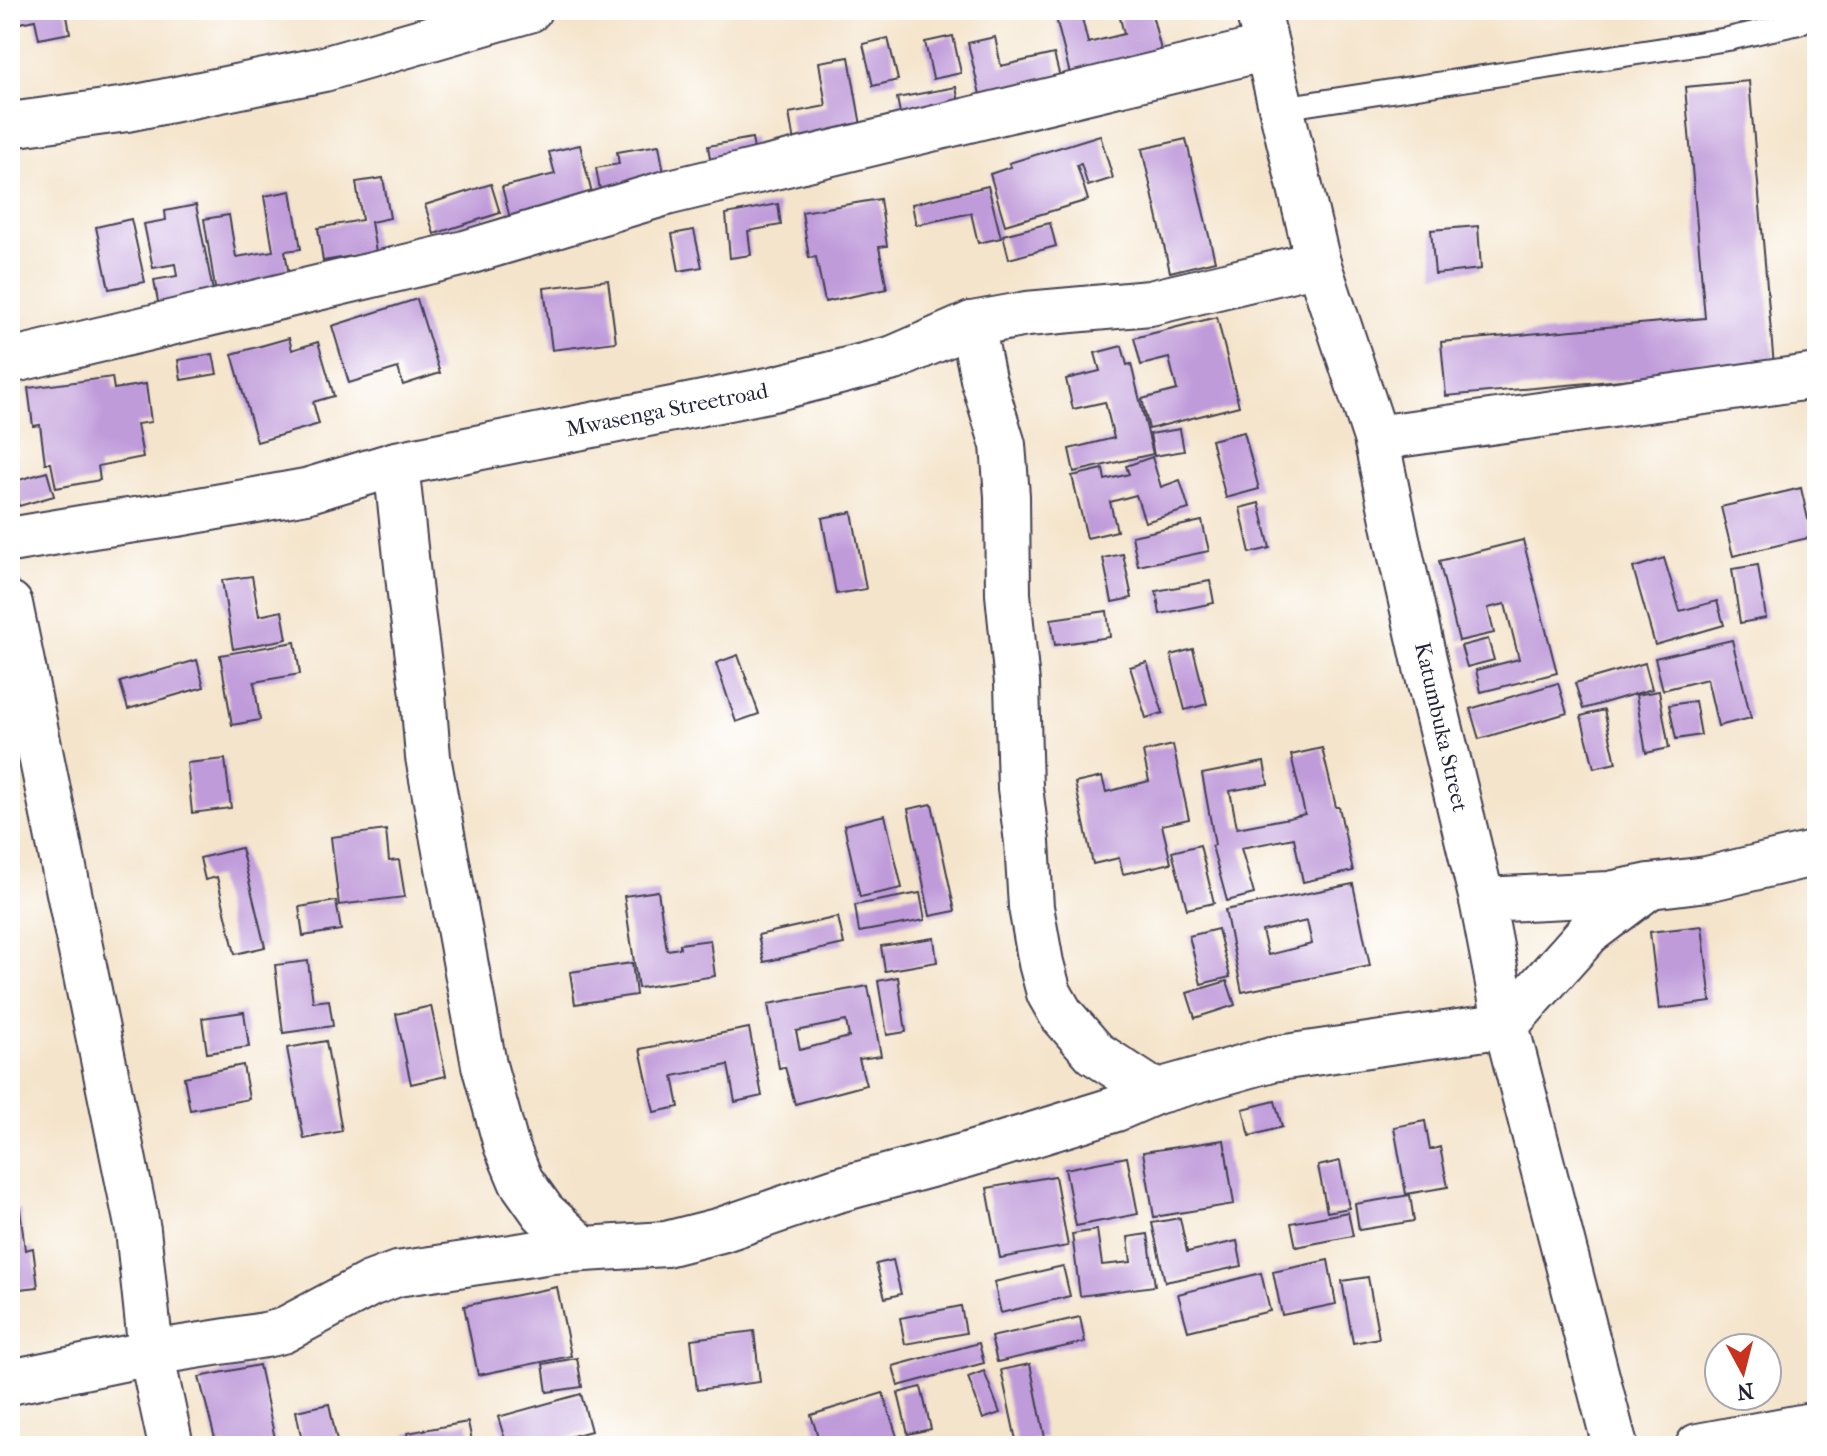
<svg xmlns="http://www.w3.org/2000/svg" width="1827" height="1456" font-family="'IM FELL French Canon',serif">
<rect width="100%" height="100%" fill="#fff"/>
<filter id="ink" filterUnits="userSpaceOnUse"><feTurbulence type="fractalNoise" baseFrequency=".0125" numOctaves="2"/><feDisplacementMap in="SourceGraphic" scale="16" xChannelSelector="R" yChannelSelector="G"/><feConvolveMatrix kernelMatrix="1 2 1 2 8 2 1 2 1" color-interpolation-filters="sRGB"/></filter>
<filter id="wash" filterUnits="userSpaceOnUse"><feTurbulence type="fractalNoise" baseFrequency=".006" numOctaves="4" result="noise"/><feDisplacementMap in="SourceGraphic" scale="32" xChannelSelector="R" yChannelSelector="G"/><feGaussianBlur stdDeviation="1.8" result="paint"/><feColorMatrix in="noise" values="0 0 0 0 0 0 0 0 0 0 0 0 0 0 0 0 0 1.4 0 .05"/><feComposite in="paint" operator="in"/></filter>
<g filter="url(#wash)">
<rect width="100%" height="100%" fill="#f4e4cb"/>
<g id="blocks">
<g fill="#c09bda" fill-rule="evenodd">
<polygon points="10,10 66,10 70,33 39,39 35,20 10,25"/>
<polygon points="1054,10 1080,10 1088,43 1124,34 1118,10 1151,10 1163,58 1072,82"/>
<polygon points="953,36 961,73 933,79 925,42"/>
<polygon points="995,37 1001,66 1054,54 1062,85 982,103 968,43"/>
<polygon points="888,38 898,80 873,86 863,44"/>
<polygon points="849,57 863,137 795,148 789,113 826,106 819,62"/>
<polygon points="1749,81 1774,366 1446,396 1441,342 1705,318 1685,87"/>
<polygon points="956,87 961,113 902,123 897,98"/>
<polygon points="1100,135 1113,178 1088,186 1081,164 1077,165 1088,200 1005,225 990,174 1011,167 1009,163"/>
<polygon points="752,138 755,156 711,164 708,146"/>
<polygon points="1186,139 1215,261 1170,272 1142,149"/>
<polygon points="580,145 593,198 510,218 502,187 555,174 549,152"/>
<polygon points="659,145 666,185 601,196 596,168 619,164 617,152"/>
<polygon points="383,178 390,218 371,222 376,252 323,261 318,228 362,220 356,182"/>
<polygon points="491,184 500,213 434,234 425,205"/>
<polygon points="988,186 1001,238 978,243 971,213 916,225 912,204"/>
<polygon points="291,191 301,249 285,251 290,281 216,294 204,219 229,215 236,257 273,251 264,196"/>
<polygon points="880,199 887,246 879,247 887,289 825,302 816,257 809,258 802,212"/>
<polygon points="778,204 781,225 748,231 751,255 730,258 726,214"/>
<polygon points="196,205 214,296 159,307 154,280 177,276 175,264 153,268 144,224 166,220 165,211"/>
<polygon points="131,219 145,282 109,289 96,227"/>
<polygon points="1050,223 1056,246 1009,259 1003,235"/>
<polygon points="1478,226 1481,269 1435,274 1431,230"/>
<polygon points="694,230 702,267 679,271 672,234"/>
<polygon points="608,280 616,342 552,350 544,288"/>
<polygon points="417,299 440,373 403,385 398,368 349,383 332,326"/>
<polygon points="1217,317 1239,406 1149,429 1142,399 1177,390 1169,358 1141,365 1134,338"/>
<polygon points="289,338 292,350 318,342 334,396 313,402 319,424 257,442 232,354"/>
<polygon points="1122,346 1127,365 1131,364 1153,454 1074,472 1069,449 1114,438 1105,402 1073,409 1066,379 1100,371 1095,353"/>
<polygon points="213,354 217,374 181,380 178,360"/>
<polygon points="112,377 114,389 146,384 151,422 137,424 143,457 98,466 100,480 56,488 51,463 45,463 40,425 33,426 28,388"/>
<polygon points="1180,429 1184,451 1154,456 1150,434"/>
<polygon points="1244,432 1259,489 1226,498 1211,440"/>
<polygon points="1152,457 1161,487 1180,480 1189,509 1145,522 1136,495 1110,502 1117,531 1087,538 1072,476 1103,469 1105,480 1129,474 1126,466"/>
<polygon points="47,472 54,496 19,506 12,482"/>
<polygon points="1801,488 1812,537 1733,556 1721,507"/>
<polygon points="1259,503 1270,548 1250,553 1240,508"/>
<polygon points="852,512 866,589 836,594 822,518"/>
<polygon points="1202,521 1209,551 1138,566 1132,536"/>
<polygon points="1523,540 1557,673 1481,692 1476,670 1519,659 1505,604 1488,608 1494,633 1459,641 1439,561"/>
<polygon points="1123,554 1132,598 1112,602 1103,558"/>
<polygon points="1664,558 1680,611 1717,601 1724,625 1655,645 1633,568"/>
<polygon points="1758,565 1766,618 1740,623 1732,569"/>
<polygon points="252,576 259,616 282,611 287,639 233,649 222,580"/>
<polygon points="1210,581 1214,603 1160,614 1156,591"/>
<polygon points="1107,611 1110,637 1055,645 1051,619"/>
<polygon points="1488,639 1494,660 1467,667 1461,646"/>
<polygon points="1732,640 1751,718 1718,726 1707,679 1663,690 1655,658"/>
<polygon points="295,642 300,674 254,682 260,720 232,725 220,655"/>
<polygon points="1193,649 1207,704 1185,710 1171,655"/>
<polygon points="738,655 759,714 736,722 716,663"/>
<polygon points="197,660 204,687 128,709 120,682"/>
<polygon points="1147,662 1163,713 1146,718 1130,667"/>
<polygon points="1645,663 1652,689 1583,709 1575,683"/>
<polygon points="1558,683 1567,713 1479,739 1470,709"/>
<polygon points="1659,691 1669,748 1646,753 1636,695"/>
<polygon points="1695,701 1701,735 1676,739 1669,705"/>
<polygon points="1604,710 1616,763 1594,768 1581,716"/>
<polygon points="1173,745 1189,819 1162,825 1171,863 1123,874 1119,858 1093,864 1075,783 1102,777 1106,792 1149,781 1143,752"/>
<polygon points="1322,748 1336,807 1339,807 1353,871 1303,882 1294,838 1241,848 1254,894 1227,901 1212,846 1215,845 1202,774 1264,762 1268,784 1230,791 1237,828 1289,818 1305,814 1291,755"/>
<polygon points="225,759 231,808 192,813 187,763"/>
<polygon points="932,804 955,911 930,916 908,809"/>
<polygon points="885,815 902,888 860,897 844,825"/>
<polygon points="386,830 389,861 399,860 405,897 339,905 331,837"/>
<polygon points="1200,845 1214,903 1187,909 1172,852"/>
<polygon points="241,848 265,947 235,954 217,877 205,880 200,858"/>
<path d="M1353,884L1370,966L1242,992L1225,910ZM1307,921L1312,944L1268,955L1262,931Z"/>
<polygon points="658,891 667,950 680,948 680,944 710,940 715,976 638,988 624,896"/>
<polygon points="920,893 925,920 859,932 855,905"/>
<polygon points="336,901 341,930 303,936 299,907"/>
<polygon points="838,917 844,944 764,962 758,935"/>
<polygon points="1702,926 1711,1002 1659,1009 1650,932"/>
<polygon points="1218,929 1230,977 1201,984 1189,936"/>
<polygon points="934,938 937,962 885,971 881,946"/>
<polygon points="308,961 313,1002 329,1000 333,1026 283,1033 275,965"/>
<polygon points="632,963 636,995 575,1004 570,972"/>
<polygon points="898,977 906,1032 887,1035 878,981"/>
<polygon points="1227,981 1235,1005 1195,1018 1187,993"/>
<path d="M868,986L881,1056L859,1059L866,1085L795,1104L785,1067L779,1068L768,1004ZM846,1021L849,1037L800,1050L796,1031Z"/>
<polygon points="431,1006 446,1076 411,1084 396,1014"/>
<polygon points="244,1012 249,1047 207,1053 202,1018"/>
<polygon points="749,1028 762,1096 735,1102 728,1065 673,1076 679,1107 654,1112 640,1049"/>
<polygon points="326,1041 342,1131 304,1139 287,1048"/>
<polygon points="243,1065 249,1099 190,1110 184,1077"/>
<polygon points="1275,1101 1282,1127 1250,1136 1243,1109"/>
<polygon points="1425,1121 1430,1150 1440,1147 1448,1187 1406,1194 1394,1127"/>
<polygon points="1224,1140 1234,1204 1154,1217 1143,1152"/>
<polygon points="1127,1157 1138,1214 1076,1226 1065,1169"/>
<polygon points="1340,1161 1349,1208 1327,1212 1318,1166"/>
<polygon points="1055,1176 1068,1246 1000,1258 987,1188"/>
<polygon points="1410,1195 1414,1221 1359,1230 1355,1204"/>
<polygon points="20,1209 25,1250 33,1248 38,1287 10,1290 10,1211"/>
<polygon points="1348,1212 1353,1236 1296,1247 1291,1223"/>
<polygon points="1180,1218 1187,1252 1237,1241 1242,1266 1165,1282 1152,1223"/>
<polygon points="1097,1230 1102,1265 1131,1262 1128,1237 1148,1234 1155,1286 1080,1296 1072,1234"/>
<polygon points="893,1260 901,1294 885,1298 876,1264"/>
<polygon points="1328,1260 1336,1304 1282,1315 1273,1272"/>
<polygon points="1063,1266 1070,1296 1001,1313 994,1282"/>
<polygon points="1261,1273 1270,1311 1188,1331 1178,1294"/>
<polygon points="1368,1277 1379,1338 1353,1343 1342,1281"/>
<polygon points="557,1287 571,1356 478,1375 464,1306"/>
<polygon points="961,1306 966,1333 905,1344 900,1318"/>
<polygon points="1080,1317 1085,1342 997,1362 991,1337"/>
<polygon points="754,1331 760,1382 697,1390 691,1339"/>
<polygon points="979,1343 984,1363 898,1386 893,1366"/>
<polygon points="577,1358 582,1387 547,1392 543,1364"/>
<polygon points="1030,1364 1045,1438 1017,1445 1001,1370"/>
<polygon points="259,1365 276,1443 266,1446 217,1446 199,1377"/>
<polygon points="984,1371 1000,1413 983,1419 968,1377"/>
<polygon points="921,1387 931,1429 908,1434 898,1393"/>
<polygon points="883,1393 900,1446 821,1446 811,1415"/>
<polygon points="581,1394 591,1431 536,1446 507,1446 498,1417"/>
<polygon points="329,1404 338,1446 303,1446 296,1411"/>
<polygon points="468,1422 473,1446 409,1446 407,1433"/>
<polygon points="390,1440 391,1446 369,1446 368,1445"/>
</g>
</g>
</g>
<g filter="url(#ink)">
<use href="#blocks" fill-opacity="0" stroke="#423f51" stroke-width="2"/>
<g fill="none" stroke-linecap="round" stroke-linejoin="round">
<g stroke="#423f51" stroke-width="26">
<polyline id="service" points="1281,108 1728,39 1799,23 1817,13"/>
</g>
<g stroke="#423f51" stroke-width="48">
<g id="minor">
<polyline points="10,125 127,109 324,69 529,10"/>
<polyline points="972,324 983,379 1003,445 1007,496 1008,594 1017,683 1020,788 1027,842 1031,907 1041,963 1049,993 1061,1014 1095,1053 1155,1092"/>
<polyline points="10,361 465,253 666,193 1267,48"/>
<polyline points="1376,438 1817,376"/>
<polyline points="396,464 411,603 423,695 428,757 484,1065 506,1145 521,1181 543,1212 582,1248"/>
<polyline points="10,540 93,526 177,514 306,491 396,464 773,389 894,358 972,324 1027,314 1150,303 1318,263"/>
<polyline points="10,604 138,1230 151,1353 171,1446"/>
<polyline points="1482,900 1609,894 1650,886 1707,879 1817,853"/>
<polyline points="10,1382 151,1353 265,1335 282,1331 370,1284 397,1274 552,1251 666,1244 721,1230 834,1191 967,1155 1116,1109 1155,1092 1272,1059 1506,1025 1589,932 1650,886"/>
<polyline points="1698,1446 1817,1424"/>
</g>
</g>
<g stroke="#423f51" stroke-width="48">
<polyline id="secondary" points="1258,10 1318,263 1376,438 1399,548 1427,672 1482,900 1506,1025 1615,1446"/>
</g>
<use href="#service" stroke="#fff" stroke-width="22"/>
<use href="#minor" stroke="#fff" stroke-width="44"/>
<use href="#secondary" stroke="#fff" stroke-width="44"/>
</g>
</g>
<g text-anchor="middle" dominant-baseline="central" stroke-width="7" stroke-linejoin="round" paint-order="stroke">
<g font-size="22" fill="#22223b" stroke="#fff">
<text transform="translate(667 410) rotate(-11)">Mwasenga Streetroad</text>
<text transform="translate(1441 727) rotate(77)">Katumbuka Street</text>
</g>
</g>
<rect width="1827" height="1456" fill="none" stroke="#fff" stroke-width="40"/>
<g transform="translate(1743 1372) rotate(173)"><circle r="38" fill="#ffffff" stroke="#a7a7b1" stroke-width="2"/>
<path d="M0-6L14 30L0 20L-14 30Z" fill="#c8321e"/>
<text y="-12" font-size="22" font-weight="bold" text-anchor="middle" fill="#22223b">N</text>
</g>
</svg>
